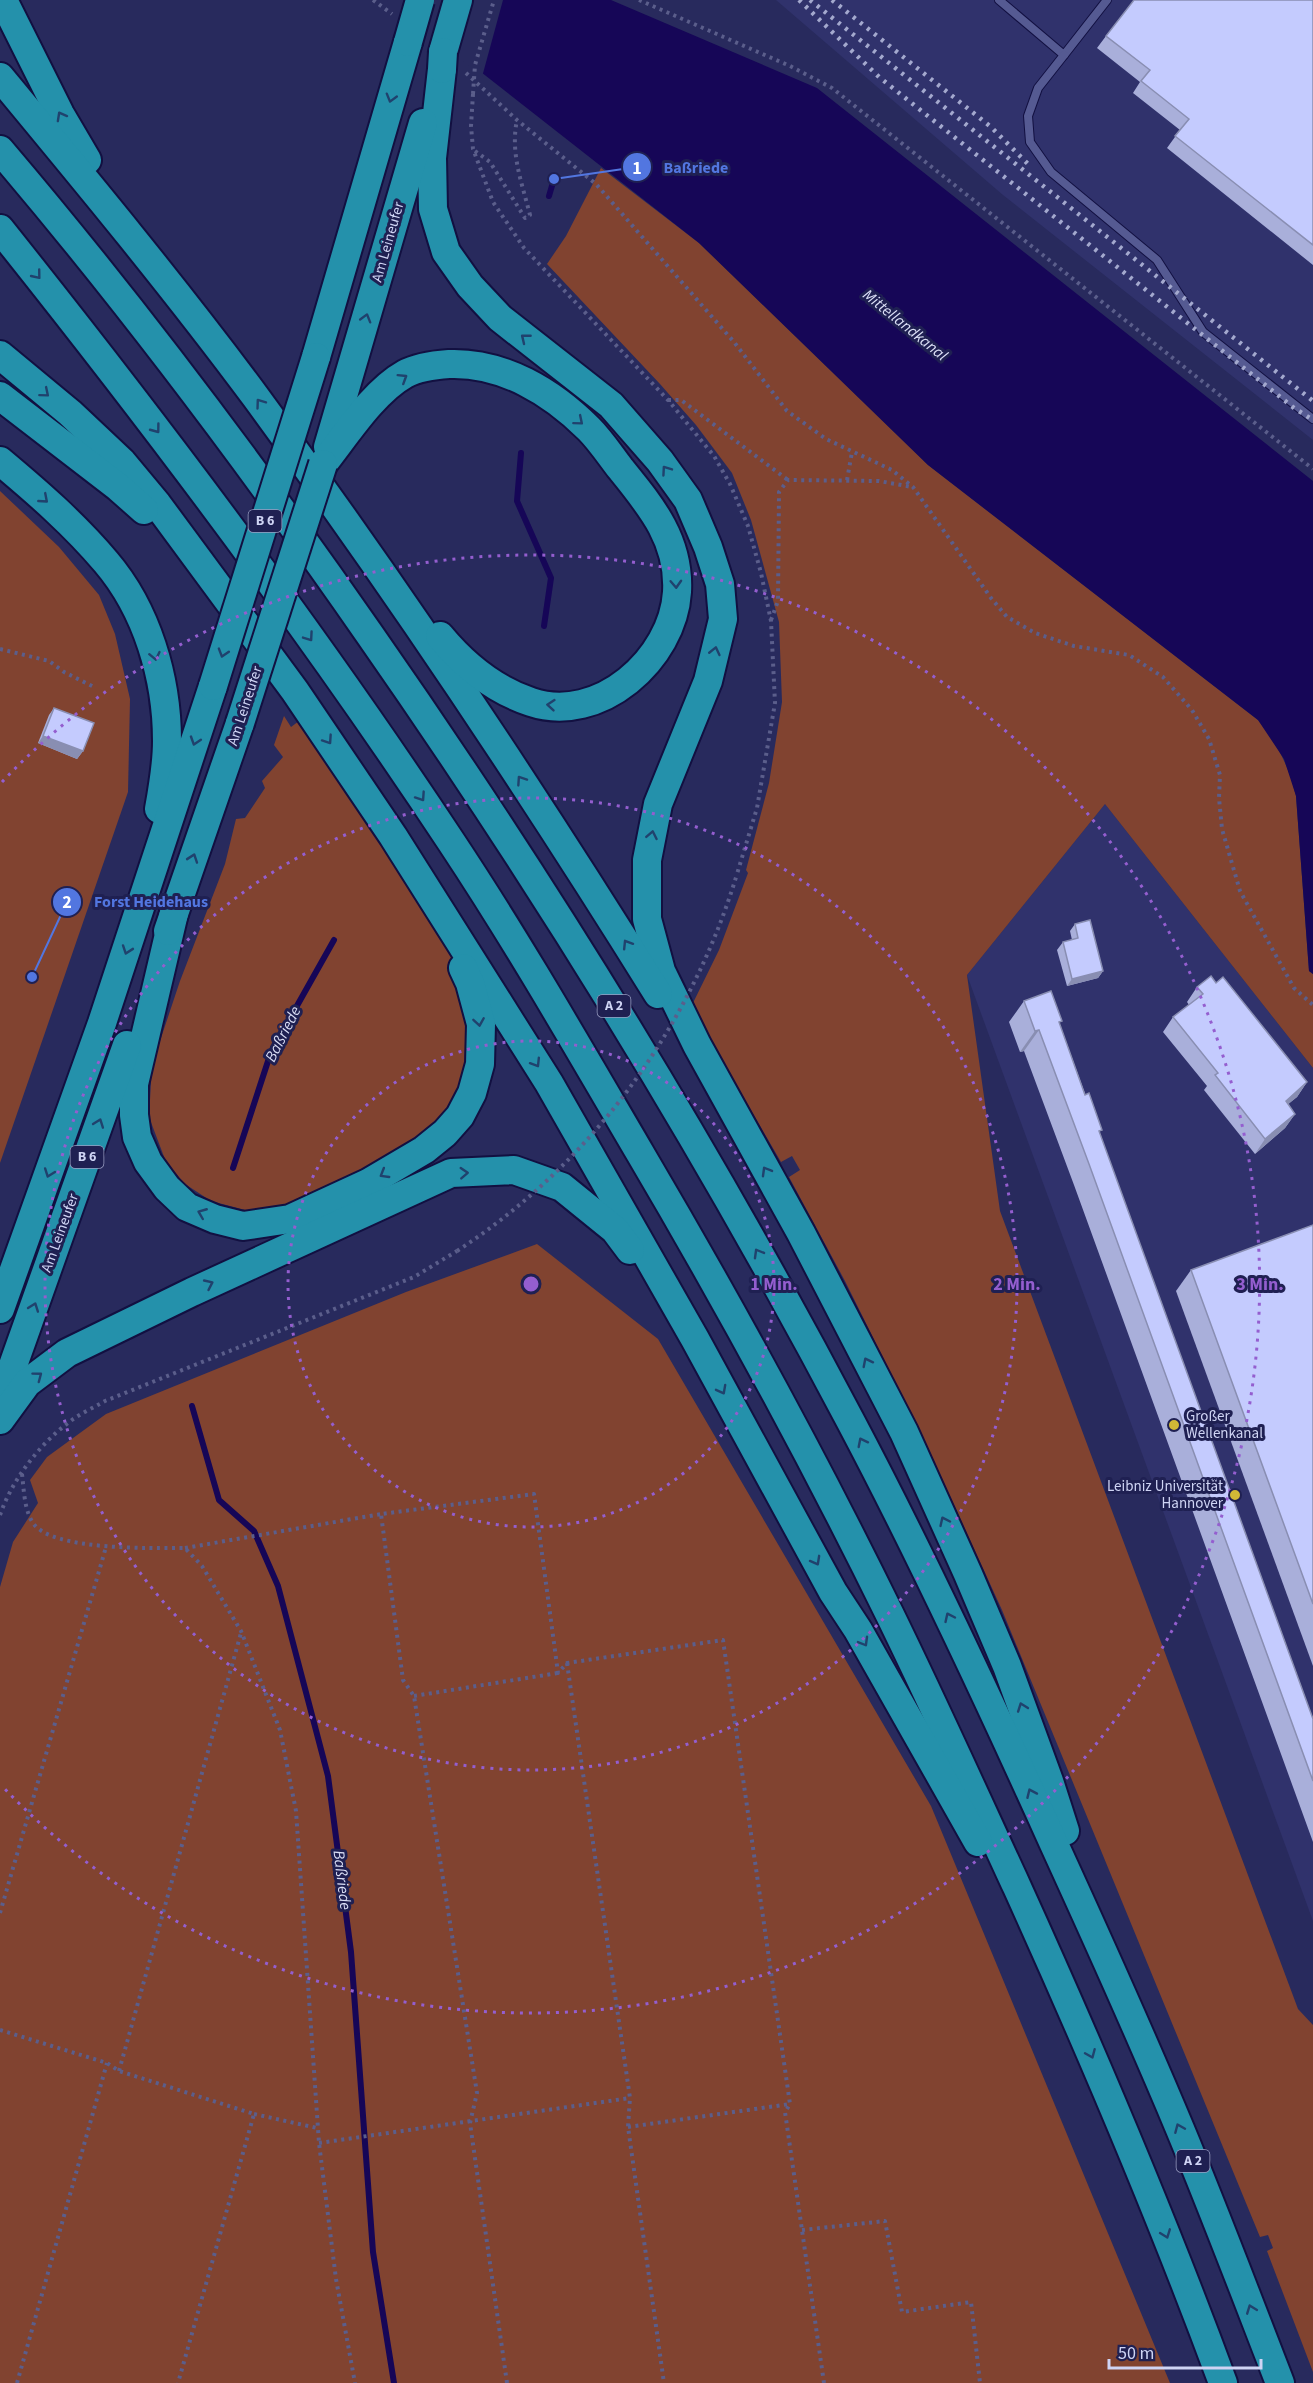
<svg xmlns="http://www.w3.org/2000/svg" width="1313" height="2383" font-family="'Source Sans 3',sans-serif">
<rect width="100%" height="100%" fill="#282a5d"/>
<g fill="#30326c">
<polygon points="776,0 1313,0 1313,440 1003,195"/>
<polygon points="1105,804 1313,1068 1313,1921 967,975"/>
</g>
<g fill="#814330">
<path d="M601,168L699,243L928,465L1258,720C1277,744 1289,766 1296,796L1309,971L1313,974V1068L1105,804L967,975L1000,1211L1298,2009L1313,2025V2372L1267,2251L1273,2248L1268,2235L1260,2237L1002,1610L928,1448L845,1281L789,1177L800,1170L792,1156L781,1162L691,1007L719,950L748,873L746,870L769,783L782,702L779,622L751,520L732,473L696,425L660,384L547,264L566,236Z"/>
<polygon points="0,491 59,547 99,595 115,634 130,699 128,792 0,1163"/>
<polygon points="284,716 291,727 299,721 433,923 455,963 468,996 466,1080 443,1120 414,1143 296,1204 271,1210 245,1210 211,1201 185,1184 166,1162 149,1117 152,1065 180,981 225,864 236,819 245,818 265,788 262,781 283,757 274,745"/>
<polygon points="537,1244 658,1339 931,1806 1170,2383 0,2383 0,1587 13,1542 38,1503 30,1480 47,1457 106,1414 406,1292"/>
</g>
<polygon fill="#160657" points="389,0 611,0 817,88 1313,481 1313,974 1309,971 1296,796 1284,759 1258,720 928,465 699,243"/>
<polygon fill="#282a5d" points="387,0 503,0 482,77 388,2"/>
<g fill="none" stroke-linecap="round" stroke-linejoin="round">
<g stroke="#160657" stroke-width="6">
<polyline points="549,196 554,179"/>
<polyline points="521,453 517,501 551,578 544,626"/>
<polyline points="233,1168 271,1052 334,940"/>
<polyline points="192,1406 219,1500 254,1531 278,1586 328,1776 351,1952 373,2252 394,2383"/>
</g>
<g stroke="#121041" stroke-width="10">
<g id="lane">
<polyline points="999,0 1064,55 1107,0"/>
<polyline points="1064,55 1038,88 1028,116 1030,142 1051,172 1157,260 1203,332 1313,419"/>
</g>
</g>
<g stroke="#121041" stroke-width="32">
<g id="highway">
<polyline points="3,0 60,114 87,160"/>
<polyline points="443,52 458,0"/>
<polyline points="442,69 432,158 433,209 446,252 470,286 500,318 611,405 660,461 688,500 708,547 720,584 723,619 708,681 658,804 647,860 647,919 661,971 697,1045 801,1233 904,1432 968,1574 1007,1666 1049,1781 1065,1831"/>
<path d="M0,77C87,182 174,287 255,396C398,590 531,790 658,994"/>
<path d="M0,150C132,305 254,468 370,635C546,887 708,1150 851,1422C924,1560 990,1702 1054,1844C1097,1938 1140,2033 1180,2129C1215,2213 1247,2298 1280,2383"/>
<path d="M0,229C159,428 312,631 452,843C519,944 579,1049 640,1153C729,1304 813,1458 890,1615C934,1705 975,1796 1017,1887C1091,2050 1161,2215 1223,2383"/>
<polyline points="0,355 70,413 122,462 157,504 295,691 393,836 549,1083 695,1339 833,1592 858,1630 978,1842"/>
<polyline points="316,357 408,42"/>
<polyline points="0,396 118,487 144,510"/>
<polyline points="328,447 423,123"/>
<path d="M0,461C37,492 74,524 106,562C147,610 167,678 167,741C167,763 163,787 159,809"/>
<path d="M323,464C346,435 373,392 405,374C418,367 435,365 449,364C503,362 552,392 589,429C600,440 610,455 620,468C650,505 680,540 677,592C673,659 599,725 531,702C495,690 464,665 440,636"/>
<polyline points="174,913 134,1084 134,1115 137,1137 148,1162 167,1188 187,1207 215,1219 243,1226 290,1219 368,1183 424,1150 445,1133 460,1116 472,1093 480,1064 481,1024 470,983 463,968"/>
<polyline points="168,931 240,723"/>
<polyline points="0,1309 102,1023 213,686"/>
<polyline points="0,1402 127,1045"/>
<polyline points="0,1420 27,1383 67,1353 192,1292 451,1173 514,1170 562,1187 615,1230 630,1250"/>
</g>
</g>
<g stroke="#5b5e8b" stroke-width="4" stroke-dasharray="3 4.5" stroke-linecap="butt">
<polyline points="373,0 392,14"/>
<polyline points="639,0 790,66 832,88 1313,469"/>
<polyline points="466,73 517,120 596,184 734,342 787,411 826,439 892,470 913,487 991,598 1007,617 1035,633 1074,646 1129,655 1163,677 1192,710 1209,739 1220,775 1219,798 1222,829 1240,891 1294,988 1313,1005"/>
<polyline points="473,94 471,126 473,149 493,202 524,248 668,400 714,456 730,484 748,526 761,573 771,621 775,703 757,808 737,874"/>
<path d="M475,151L490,162L525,218L530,215C522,183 510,153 517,120"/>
<polyline points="668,400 681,400 788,480"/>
<polyline points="847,480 852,452"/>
<polyline points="771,620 778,601 779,492 788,480 879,481 912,487"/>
<polyline points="0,649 49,661 64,672 96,688"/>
<path d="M22,1474C24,1490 24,1509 33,1523C52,1551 152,1548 185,1548L202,1566L241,1631L280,1730L296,1811L319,2143L336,2279L355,2383"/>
<path d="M0,1515C12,1480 39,1445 68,1423C79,1414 93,1408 105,1401L414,1277L457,1251"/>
<polyline points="185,1548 381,1514"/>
<polyline points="567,1663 630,2098 628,2127 664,2383"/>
<polyline points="414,1696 558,1673"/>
<polyline points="0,1913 106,1547"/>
<polyline points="0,2030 107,2063 119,2071 254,2114 178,2383"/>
<polyline points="119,2071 241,1633"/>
<polyline points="254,2114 317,2128"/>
<polyline points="628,2127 790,2104"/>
<polyline points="319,2143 630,2098"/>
<polyline points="802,2230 885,2221 902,2312 971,2302 980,2383"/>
<polyline points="17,2383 107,2063"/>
<polyline points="507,2383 470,2123 477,2093 414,1696 403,1680 381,1514 534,1494 558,1673 567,1663 723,1640 790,2104 785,2112 824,2383"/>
</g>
<use href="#lane" stroke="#555a92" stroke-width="8"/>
<use href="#highway" stroke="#2491ab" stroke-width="28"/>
<g stroke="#a4a9ce" stroke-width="4.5" stroke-dasharray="3 6" stroke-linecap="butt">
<polyline points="799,0 879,77 1294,408 1313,420"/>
<polyline points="810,0 1313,401"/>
<polyline points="832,0 991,127 1031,167"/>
</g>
<g stroke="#121041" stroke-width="32" stroke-linecap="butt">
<g id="highway-bridge">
<polyline points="408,42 420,0"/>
<polyline points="442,69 443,52"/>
<polyline points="213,686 316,357"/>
<polyline points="240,723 323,464"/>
</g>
</g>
<g stroke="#5b5e8b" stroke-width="4" stroke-dasharray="3 4.5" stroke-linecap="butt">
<polyline points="473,94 475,65 494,0"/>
<path d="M457,1251C591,1164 691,1027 737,874"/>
</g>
<use href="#highway-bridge" stroke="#2491ab" stroke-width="28"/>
</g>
<g fill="#a9afda">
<polygon points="1313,0 1313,265 1167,148 1180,130 1133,93 1140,82 1097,48 1106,36"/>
<polygon points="54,708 83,751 77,759 38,743 49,715"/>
<polygon points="1075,924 1103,971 1098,978 1067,986 1057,950 1063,942 1072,940 1070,931"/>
<polygon points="1197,987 1307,1082 1297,1097 1288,1104 1295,1114 1285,1128 1255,1154 1204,1090 1207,1086 1163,1032 1173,1017 1189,1005 1187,1002"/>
<polygon points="1024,1001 1060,1025 1313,1719 1313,1842 1074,1185 1024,1051 1020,1052 1009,1022"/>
<polygon points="1313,1225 1313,1666 1176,1291 1191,1270"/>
</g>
<g fill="#898eb2">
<polygon points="43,736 83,751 77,759 38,743"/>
<polygon points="1103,971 1098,978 1067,986 1072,979"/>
<polygon points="1039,1030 1024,1051 1020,1052 1035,1031"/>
<polygon points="1307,1082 1297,1097 1275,1115 1286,1101"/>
<polygon points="1295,1114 1285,1128 1255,1154 1265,1139"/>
</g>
<g fill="#c4cbfe" stroke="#898eb2" stroke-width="1.5">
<polygon points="1134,0 1313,0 1313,245 1175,136 1189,119 1141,81 1150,70 1106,36"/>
<polygon points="54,708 94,723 83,751 43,736"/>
<polygon points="1090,920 1103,971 1072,979 1063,942 1078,938 1075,924"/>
<polygon points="1211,976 1216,983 1223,977 1307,1082 1286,1101 1295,1114 1265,1139 1215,1075 1218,1073 1173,1017 1203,994 1197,987"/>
<polygon points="1051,991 1062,1021 1059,1022 1085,1095 1089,1093 1102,1130 1099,1131 1313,1719 1313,1781 1089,1164 1039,1030 1035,1031 1024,1001"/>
<polygon points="1313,1225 1313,1604 1191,1270"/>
</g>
<defs><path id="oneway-chevron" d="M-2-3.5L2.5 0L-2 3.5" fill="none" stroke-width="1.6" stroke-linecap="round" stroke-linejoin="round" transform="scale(1.5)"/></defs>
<g stroke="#20426d">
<use href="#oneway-chevron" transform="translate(391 98) rotate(106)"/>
<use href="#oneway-chevron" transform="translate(61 116) rotate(-119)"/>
<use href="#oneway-chevron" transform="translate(37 275) rotate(51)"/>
<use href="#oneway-chevron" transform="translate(366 318) rotate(-74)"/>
<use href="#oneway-chevron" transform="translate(525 338) rotate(-141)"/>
<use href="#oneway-chevron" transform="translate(403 378) rotate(-32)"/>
<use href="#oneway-chevron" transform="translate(45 393) rotate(40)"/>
<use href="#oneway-chevron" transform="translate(260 403) rotate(-126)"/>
<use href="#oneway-chevron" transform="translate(579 421) rotate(40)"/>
<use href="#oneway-chevron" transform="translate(156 429) rotate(53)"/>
<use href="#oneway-chevron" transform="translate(666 470) rotate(-125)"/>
<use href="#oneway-chevron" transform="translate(44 499) rotate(41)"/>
<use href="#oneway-chevron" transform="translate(676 584) rotate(87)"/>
<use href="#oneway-chevron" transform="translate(309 637) rotate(55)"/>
<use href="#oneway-chevron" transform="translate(715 651) rotate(-77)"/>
<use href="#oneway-chevron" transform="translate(223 653) rotate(107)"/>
<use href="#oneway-chevron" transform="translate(155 656) rotate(78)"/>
<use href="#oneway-chevron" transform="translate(551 705) rotate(-175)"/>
<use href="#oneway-chevron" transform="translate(328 740) rotate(56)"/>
<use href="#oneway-chevron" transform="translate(195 741) rotate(108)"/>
<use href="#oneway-chevron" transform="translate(521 780) rotate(-124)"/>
<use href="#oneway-chevron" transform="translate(421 797) rotate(56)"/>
<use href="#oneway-chevron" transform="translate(652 835) rotate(-79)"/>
<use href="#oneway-chevron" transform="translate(193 858) rotate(-71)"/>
<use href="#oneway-chevron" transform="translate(627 944) rotate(-122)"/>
<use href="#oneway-chevron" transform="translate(127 950) rotate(109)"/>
<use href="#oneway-chevron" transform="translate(479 1022) rotate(81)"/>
<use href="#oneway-chevron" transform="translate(536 1063) rotate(58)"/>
<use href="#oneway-chevron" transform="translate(99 1123) rotate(-70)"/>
<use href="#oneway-chevron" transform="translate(766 1171) rotate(-120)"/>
<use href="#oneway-chevron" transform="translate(49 1173) rotate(110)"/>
<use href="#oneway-chevron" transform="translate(464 1173) rotate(-3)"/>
<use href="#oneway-chevron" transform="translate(384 1174) rotate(149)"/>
<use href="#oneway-chevron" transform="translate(202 1213) rotate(-158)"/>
<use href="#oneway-chevron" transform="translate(758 1253) rotate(-120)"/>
<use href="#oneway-chevron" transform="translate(209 1284) rotate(-25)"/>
<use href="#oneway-chevron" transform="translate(34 1307) rotate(-70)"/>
<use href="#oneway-chevron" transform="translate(867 1362) rotate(-117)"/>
<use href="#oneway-chevron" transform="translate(38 1376) rotate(-37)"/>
<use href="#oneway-chevron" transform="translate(722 1390) rotate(62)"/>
<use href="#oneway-chevron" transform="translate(862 1442) rotate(-117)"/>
<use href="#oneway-chevron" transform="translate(944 1521) rotate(-115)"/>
<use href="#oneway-chevron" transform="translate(816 1561) rotate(61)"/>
<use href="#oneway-chevron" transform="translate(949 1617) rotate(-115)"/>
<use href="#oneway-chevron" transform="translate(864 1642) rotate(60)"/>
<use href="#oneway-chevron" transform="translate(1022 1707) rotate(-110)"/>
<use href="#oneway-chevron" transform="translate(1031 1793) rotate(-114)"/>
<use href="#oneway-chevron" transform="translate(1091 2054) rotate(67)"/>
<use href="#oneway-chevron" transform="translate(1179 2128) rotate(-113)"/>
<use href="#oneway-chevron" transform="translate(1166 2234) rotate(69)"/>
<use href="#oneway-chevron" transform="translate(1251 2309) rotate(-111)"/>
</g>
<g fill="none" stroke="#945ecf" stroke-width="3" stroke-dasharray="3 6">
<circle cx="531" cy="1284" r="243"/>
<circle cx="531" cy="1284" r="486"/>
<path d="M2 782A729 729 0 1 1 2 1786"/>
</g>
<g fill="#d0b836" stroke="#1f2052" stroke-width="2">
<circle cx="1174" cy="1425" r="6"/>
<circle cx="1235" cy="1495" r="6"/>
</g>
<g text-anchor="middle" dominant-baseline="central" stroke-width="6" stroke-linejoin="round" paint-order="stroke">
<g fill="#1f2052" stroke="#9a9ec3" stroke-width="1.5">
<rect x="248.5" y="510" width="33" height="22" rx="4.5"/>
<rect x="597.5" y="995" width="33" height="22" rx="4.5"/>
<rect x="70.5" y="1146" width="33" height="22" rx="4.5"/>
<rect x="1176.5" y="2150" width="33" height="22" rx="4.5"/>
</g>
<g font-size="14" font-weight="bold" fill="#cfd4f4">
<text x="265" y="521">B 6</text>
<text x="614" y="1006">A 2</text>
<text x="87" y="1157">B 6</text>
<text x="1193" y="2161">A 2</text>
</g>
<g font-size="15" fill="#cfd4f4" stroke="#1f2052">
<text transform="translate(388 242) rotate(-74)">Am Leineufer</text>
<text transform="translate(245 706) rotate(-72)">Am Leineufer</text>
<text transform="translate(60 1233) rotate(-70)">Am Leineufer</text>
</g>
<g font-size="15" fill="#cfd4f4" stroke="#1f2052" text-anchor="start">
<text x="1186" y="1416">Großer<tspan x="1186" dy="17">Wellenkanal</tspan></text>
<text x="1223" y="1486" text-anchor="end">Leibniz Universität<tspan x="1223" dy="17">Hannover</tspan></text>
</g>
<g font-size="16" font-style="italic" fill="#dbdff6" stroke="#1f2052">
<text transform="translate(905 325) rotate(39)">Mittellandkanal</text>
<text transform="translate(283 1034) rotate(-63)">Baßriede</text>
<text transform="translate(342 1880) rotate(83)">Baßriede</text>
</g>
</g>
<circle cx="531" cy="1284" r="9" fill="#945ecf" stroke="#1f2052" stroke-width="3"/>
<g font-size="18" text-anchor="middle" font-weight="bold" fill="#945ecf" stroke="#1f2052" stroke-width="6" stroke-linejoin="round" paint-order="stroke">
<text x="774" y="1290">1 Min.</text>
<text x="1017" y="1290">2 Min.</text>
<text x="1260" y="1290">3 Min.</text>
</g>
<path fill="none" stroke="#5276e0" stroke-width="2" d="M554 179L637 167M32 977L67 902"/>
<g fill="#5276e0" stroke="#1f2052" stroke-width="2">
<circle cx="554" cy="179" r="6"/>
<circle cx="32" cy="977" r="6"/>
<circle cx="637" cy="167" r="15"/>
<circle cx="67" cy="902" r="15"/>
</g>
<g font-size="18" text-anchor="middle" font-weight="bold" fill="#fff">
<text x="637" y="174">1</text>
<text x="67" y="908">2</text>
</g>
<g font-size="16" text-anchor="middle" font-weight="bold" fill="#5276e0" stroke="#1f2052" stroke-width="6" stroke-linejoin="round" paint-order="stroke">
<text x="696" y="173">Baßriede</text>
<text x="151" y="907">Forst Heidehaus</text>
</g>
<path d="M1109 2359v9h152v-9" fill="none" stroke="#cfd4f4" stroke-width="3"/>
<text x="1118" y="2359" font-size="18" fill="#cfd4f4" stroke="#1f2052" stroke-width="4.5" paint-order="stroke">50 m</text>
</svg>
